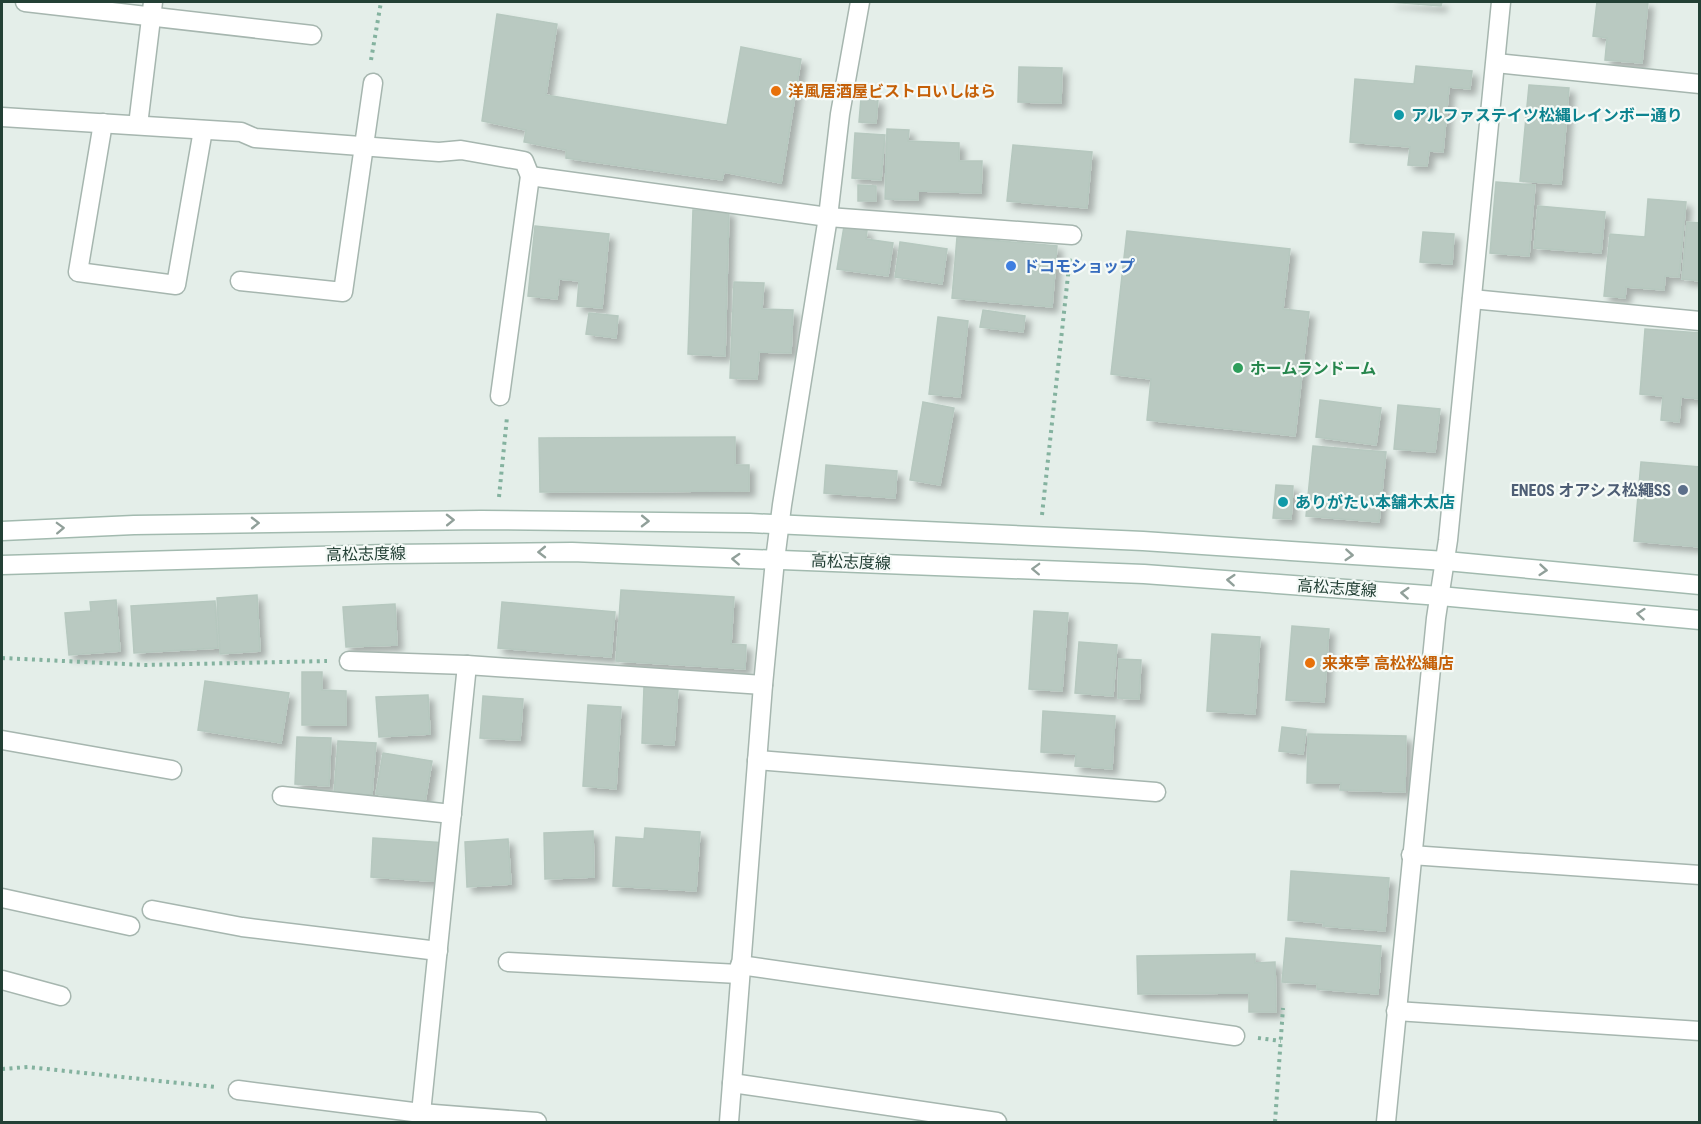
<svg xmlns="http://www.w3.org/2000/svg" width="1701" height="1124" font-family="'Roboto Condensed','Noto Sans JP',sans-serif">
<defs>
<filter id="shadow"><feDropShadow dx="5.5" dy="5.5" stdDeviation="3" flood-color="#0004"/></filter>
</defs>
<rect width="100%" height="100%" fill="#e4eee9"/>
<g fill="#b9c9c1" stroke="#b6c8bf" stroke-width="1.5" filter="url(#shadow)">
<polygon points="1390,2 1442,2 1441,6"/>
<polygon points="1597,2 1648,2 1642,63 1605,60 1607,38 1593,36"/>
<polygon points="497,14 557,24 546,95 727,125 741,47 801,59 781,183 724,172 722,180 566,158 566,150 524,142 526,130 482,121"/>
<polygon points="1416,66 1472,71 1470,89 1449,87 1443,152 1429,151 1427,166 1408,165 1410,147 1350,142 1355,79 1414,84"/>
<polygon points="1019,67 1062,68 1061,103 1018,102"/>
<polygon points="1529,85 1569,88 1561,184 1520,181"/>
<polygon points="861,98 878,99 876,123 859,122"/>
<polygon points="887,129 909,130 908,141 959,143 959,161 982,161 981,193 918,191 918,200 885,199"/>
<polygon points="855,133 885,135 881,180 852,178"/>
<polygon points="1013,145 1092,152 1087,208 1007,201"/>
<polygon points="1496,182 1535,185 1529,256 1490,253"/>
<polygon points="858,185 876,186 876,201 858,201"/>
<polygon points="1648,199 1686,202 1679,277 1665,276 1664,290 1626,287 1625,298 1604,296 1610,234 1645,237"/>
<polygon points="1538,206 1605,212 1601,253 1534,248"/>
<polygon points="693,210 729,211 725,356 688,354"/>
<polygon points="1687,222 1700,223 1700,281 1682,279"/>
<polygon points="535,226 609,234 602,308 577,306 579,281 559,279 557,299 528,296"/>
<polygon points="844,226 867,230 866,239 893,243 888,276 837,269"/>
<polygon points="1127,231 1290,249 1283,309 1309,312 1295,436 1147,420 1151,379 1111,374"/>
<polygon points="1423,232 1454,234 1452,264 1420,262"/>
<polygon points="957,237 1057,246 1052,307 952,298"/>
<polygon points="900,242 947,249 942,284 895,277"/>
<polygon points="734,282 764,283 762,309 793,310 791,353 759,352 757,379 730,378"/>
<polygon points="983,310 1025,316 1023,332 980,327"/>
<polygon points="589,313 618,316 616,338 586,334"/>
<polygon points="938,317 968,321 960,397 929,394"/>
<polygon points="1645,329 1700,333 1700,399 1681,397 1679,422 1661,420 1663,396 1640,394"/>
<polygon points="1320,400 1381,408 1376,445 1316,437"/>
<polygon points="923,402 954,408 940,485 910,480"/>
<polygon points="1398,405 1440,409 1435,452 1394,449"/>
<polygon points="735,437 735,465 749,465 749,491 540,492 539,438"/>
<polygon points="1313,446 1386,452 1379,522 1306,516"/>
<polygon points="1641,462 1700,467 1700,547 1634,541"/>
<polygon points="826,465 897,471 895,498 824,493"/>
<polygon points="1276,485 1293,486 1291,519 1273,518"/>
<polygon points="621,590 734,597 731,644 746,645 745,669 616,661"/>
<polygon points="257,595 260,651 220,654 217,598"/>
<polygon points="116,600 120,651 69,655 65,613 91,611 90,602"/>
<polygon points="215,601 218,648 134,653 131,606"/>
<polygon points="502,602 615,612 611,657 498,648"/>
<polygon points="395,604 397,645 346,647 343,607"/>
<polygon points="1034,611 1068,613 1062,691 1029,689"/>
<polygon points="1292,626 1329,629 1324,702 1286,700"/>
<polygon points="1212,634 1260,637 1255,714 1207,711"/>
<polygon points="1079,642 1117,645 1113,696 1075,693"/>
<polygon points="1119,659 1141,660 1139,699 1118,698"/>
<polygon points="302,672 322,672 322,690 346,691 346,725 302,725"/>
<polygon points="205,681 289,693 281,743 198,730"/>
<polygon points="644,687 678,689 674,745 642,743"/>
<polygon points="428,695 430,734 379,737 376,697"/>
<polygon points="483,696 523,699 520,740 480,738"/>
<polygon points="588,705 621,707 616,789 583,786"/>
<polygon points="1043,711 1115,716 1112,769 1075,766 1076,754 1041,752"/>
<polygon points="1282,727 1306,730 1303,754 1279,751"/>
<polygon points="1308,734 1406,736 1405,792 1340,790 1341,783 1307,783"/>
<polygon points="297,737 331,738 329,786 295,784"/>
<polygon points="338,741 376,743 372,795 334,793"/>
<polygon points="383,753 432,761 425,802 376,794"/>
<polygon points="645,828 700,832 696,891 613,886 616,837 644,839"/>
<polygon points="593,831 594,877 545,879 544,833"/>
<polygon points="373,838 447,843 444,882 371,877"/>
<polygon points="508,839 511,884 467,887 465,842"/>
<polygon points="1291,871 1389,878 1385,931 1323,926 1324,923 1288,920"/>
<polygon points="1286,938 1381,946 1378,994 1317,989 1317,984 1282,982"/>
<polygon points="1255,954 1255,963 1275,962 1276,1012 1249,1012 1249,993 1138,994 1137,956"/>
</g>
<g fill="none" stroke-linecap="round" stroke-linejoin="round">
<g stroke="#a6b6af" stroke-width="21">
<g id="minor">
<polyline points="25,2 312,35"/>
<polyline points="1496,63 1700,84"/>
<polyline points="2,117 241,132 255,138 439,152 461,150 524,161 530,176"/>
<polyline points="103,123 78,272 176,285 203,130"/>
<polyline points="138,125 153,2"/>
<polyline points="240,281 343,292 373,83"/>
<polyline points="1472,299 1700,321"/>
<polyline points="500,396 530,176 828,217 1072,235"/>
<polyline points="349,661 467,665 763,685"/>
<polyline points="2,740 172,770"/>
<polyline points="757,760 1156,792"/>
<polyline points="282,796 452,814"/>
<polyline points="1411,855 1700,875"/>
<polyline points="2,898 130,926"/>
<polyline points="152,910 242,927 438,951"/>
<polyline points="508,962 739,974"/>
<polyline points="740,965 1235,1036"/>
<polyline points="2,980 61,996"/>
<polyline points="1396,1011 1700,1031"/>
<polyline points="732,1083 997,1122"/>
<polyline points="238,1090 421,1113 537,1122"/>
<polyline points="421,1113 467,665"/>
<polyline points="729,1122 763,685 775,560 782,505 828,217 840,114 860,2"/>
<polyline points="1386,1122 1436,618 1448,540 1501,2"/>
</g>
</g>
<g stroke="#a2baaf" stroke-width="21">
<g id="secondary">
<polyline points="2,531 134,525 481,520 750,523 1143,541 1291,551 1446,561 1700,585"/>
<polyline points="2,565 388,554 572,552 1144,574 1440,596 1700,620"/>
</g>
</g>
<g stroke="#84b29f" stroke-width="4" stroke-dasharray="3 4.5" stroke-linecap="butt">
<polyline points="371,60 381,2"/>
<polyline points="499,497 507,417"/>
<polyline points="1042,515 1070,257"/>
<polyline points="2,658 145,665 327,661"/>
<polyline points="1258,1038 1281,1041"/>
<polyline points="2,1069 28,1067 216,1087"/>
<polyline points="1275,1122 1283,1008"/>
</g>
<use href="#minor" stroke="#fff" stroke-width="18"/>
<use href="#secondary" stroke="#fff" stroke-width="18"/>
</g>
<defs><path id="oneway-chevron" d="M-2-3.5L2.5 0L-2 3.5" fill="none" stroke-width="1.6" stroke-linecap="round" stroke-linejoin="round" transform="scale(1.5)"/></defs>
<g stroke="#91a09a">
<use href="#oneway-chevron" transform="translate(450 520) rotate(-1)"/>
<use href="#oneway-chevron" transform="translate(645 521) rotate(1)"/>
<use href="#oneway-chevron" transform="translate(255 523) rotate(-1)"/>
<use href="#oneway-chevron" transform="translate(60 528) rotate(-2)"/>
<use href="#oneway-chevron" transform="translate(542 552) rotate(179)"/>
<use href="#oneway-chevron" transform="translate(1349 555) rotate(4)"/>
<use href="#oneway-chevron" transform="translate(736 559) rotate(-177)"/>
<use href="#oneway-chevron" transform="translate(1036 569) rotate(-178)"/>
<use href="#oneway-chevron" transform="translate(1543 570) rotate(5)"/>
<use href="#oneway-chevron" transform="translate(1231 580) rotate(-176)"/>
<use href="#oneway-chevron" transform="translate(1405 593) rotate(-176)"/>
<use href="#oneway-chevron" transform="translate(1641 614) rotate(-175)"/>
</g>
<g fill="#e8710a" stroke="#f5faf7" stroke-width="2">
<circle cx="776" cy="91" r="6"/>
<circle cx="1310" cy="663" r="6"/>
</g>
<g fill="#0f9aa8" stroke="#f5faf7" stroke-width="2">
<circle cx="1399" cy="115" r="6"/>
<circle cx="1283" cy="502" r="6"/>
</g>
<circle fill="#3f7fe0" stroke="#f5faf7" stroke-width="2" cx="1011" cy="266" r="6"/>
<circle fill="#2e9e5b" stroke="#f5faf7" stroke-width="2" cx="1238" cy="368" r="6"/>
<circle fill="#5c6f8a" stroke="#f5faf7" stroke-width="2" cx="1683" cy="490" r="6"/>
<g text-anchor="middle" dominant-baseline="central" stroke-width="4.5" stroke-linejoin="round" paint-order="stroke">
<g font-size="16" font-weight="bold" fill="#c56008" stroke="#f5faf7" text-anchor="start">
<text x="788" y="91">洋風居酒屋ビストロいしはら</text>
<text x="1322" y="663">来来亭 高松松縄店</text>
</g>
<g font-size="16" font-weight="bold" fill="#0d838f" stroke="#f5faf7" text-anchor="start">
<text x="1411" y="115">アルファステイツ松縄レインボー通り</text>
<text x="1295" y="502">ありがたい本舗木太店</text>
</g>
<g font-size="16" font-weight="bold" fill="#366cbe" stroke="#f5faf7" text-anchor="start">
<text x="1023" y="266">ドコモショップ</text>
</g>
<g font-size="16" font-weight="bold" fill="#27864d" stroke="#f5faf7" text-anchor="start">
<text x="1250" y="368">ホームランドーム</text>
</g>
<g font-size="16" font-weight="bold" fill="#4e5e75" stroke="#f5faf7" text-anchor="end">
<text x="1671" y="490">ENEOS オアシス松繩SS</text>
</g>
<g font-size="16" fill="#234035" stroke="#f5faf7">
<text transform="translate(366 554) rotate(-1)">高松志度線</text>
<text transform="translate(851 562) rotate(2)">高松志度線</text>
<text transform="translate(1337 588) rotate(4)">高松志度線</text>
</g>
</g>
<rect width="1701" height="1124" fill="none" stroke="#234035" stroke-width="6"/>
</svg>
